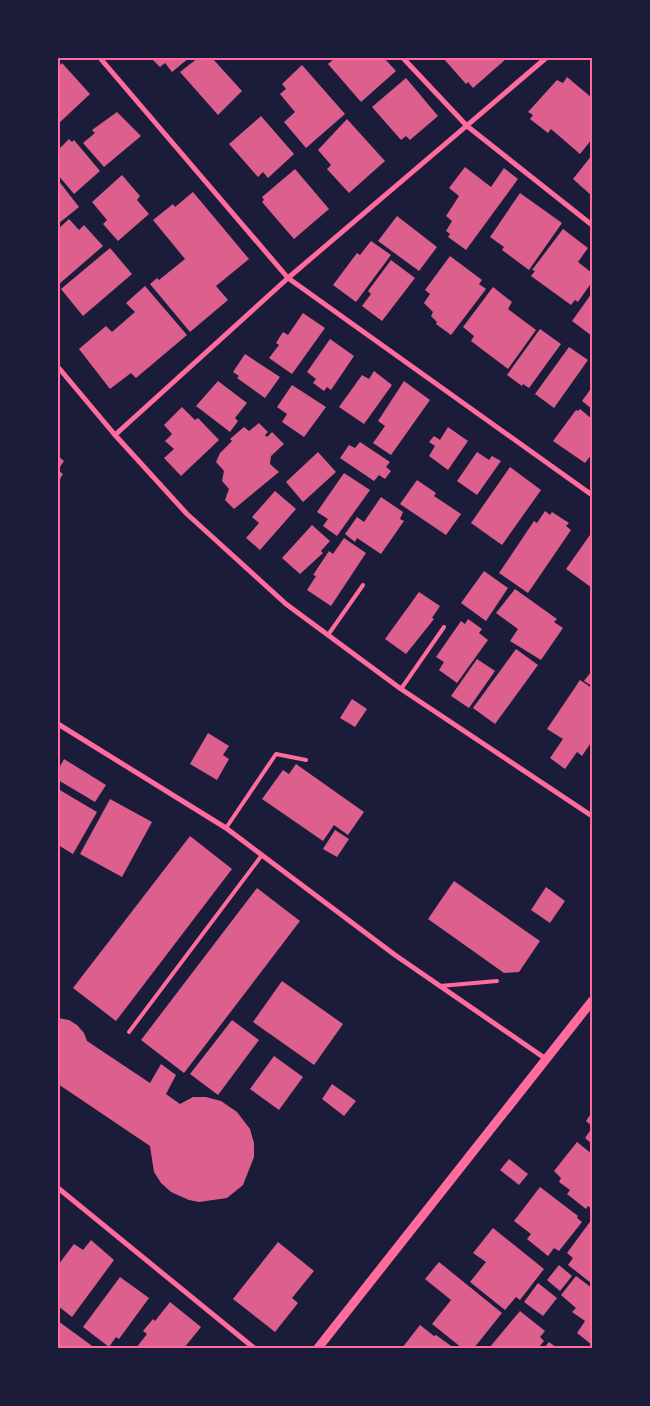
<svg xmlns="http://www.w3.org/2000/svg" width="650" height="1406" font-family="Cabin,sans-serif">
<rect width="100%" height="100%" fill="#1b1b3a"/>
<g fill="#dd5f8e">
<polygon points="151,58 189,58 172,72 165,63 160,67"/>
<polygon points="198,58 212,58 242,91 218,115 180,72"/>
<polygon points="335,58 384,58 396,71 361,102 328,64"/>
<polygon points="443,58 504,58 506,59 473,88 468,82 466,84"/>
<polygon points="62,63 90,94 58,124 58,67"/>
<polygon points="302,65 345,114 306,148 284,122 295,112 280,94 286,89 282,84"/>
<polygon points="567,77 592,98 592,139 580,154 551,129 548,133 530,119 533,115 528,112 557,80 563,83"/>
<polygon points="406,78 438,116 410,140 406,136 401,140 372,107"/>
<polygon points="117,112 141,136 104,167 83,143 95,133 92,130"/>
<polygon points="261,116 294,154 268,178 263,172 258,177 229,144"/>
<polygon points="347,119 385,161 349,193 327,169 331,165 318,150"/>
<polygon points="69,139 72,142 74,140 100,171 74,194 58,175 58,150"/>
<polygon points="592,155 592,196 573,179"/>
<polygon points="465,167 491,187 504,168 518,179 466,250 448,237 450,234 446,231 452,221 446,216 459,196 449,188"/>
<polygon points="295,169 329,209 294,239 262,202 264,200 262,197"/>
<polygon points="122,175 140,196 137,200 149,214 118,241 103,224 107,220 92,202"/>
<polygon points="58,180 79,207 58,224"/>
<polygon points="193,192 249,259 216,286 228,300 190,332 150,284 157,278 159,280 185,259 153,220 173,204 175,207"/>
<polygon points="520,193 562,223 529,270 502,250 504,247 490,237"/>
<polygon points="397,216 437,247 419,271 378,241"/>
<polygon points="69,219 79,230 84,225 103,246 58,285 58,229"/>
<polygon points="563,229 588,248 578,262 592,273 592,282 578,302 575,300 571,305 531,276 535,271 532,270"/>
<polygon points="371,241 391,255 356,302 333,285 357,253 360,255"/>
<polygon points="110,248 132,274 83,316 61,289"/>
<polygon points="450,256 482,280 479,284 486,289 451,335 436,324 437,322 431,316 433,312 424,303 430,294 425,290"/>
<polygon points="391,260 415,278 382,321 362,306 371,294 368,291"/>
<polygon points="145,286 187,335 136,378 131,373 110,389 79,349 106,326 112,332 135,312 126,303"/>
<polygon points="493,287 512,302 508,309 536,330 508,369 471,341 474,336 463,327"/>
<polygon points="592,293 592,336 572,321"/>
<polygon points="303,313 325,328 292,374 269,358 279,345 276,343 283,332 288,335"/>
<polygon points="540,329 561,344 529,388 523,384 522,386 507,375"/>
<polygon points="330,339 354,356 331,390 327,387 324,391 313,383 316,379 307,372"/>
<polygon points="569,347 588,360 554,408 535,394"/>
<polygon points="245,354 280,377 265,398 237,378 239,376 233,372"/>
<polygon points="374,371 392,385 364,424 339,407 362,375 369,379"/>
<polygon points="218,381 247,403 235,418 238,421 230,432 196,406"/>
<polygon points="404,381 430,400 391,455 373,443 385,426 378,421"/>
<polygon points="292,385 326,407 304,437 282,422 287,414 277,407"/>
<polygon points="592,387 592,409 582,401"/>
<polygon points="182,407 195,420 198,418 219,440 181,476 164,458 174,449 165,441 172,434 164,425"/>
<polygon points="580,409 592,419 592,454 585,463 553,441 576,410 578,411"/>
<polygon points="259,423 268,432 265,435 267,437 272,432 284,444 271,456 270,464 279,472 234,509 225,500 229,489 222,481 224,471 216,462 220,453 232,441 230,439 244,427 249,431"/>
<polygon points="448,427 468,441 448,470 429,456 435,446 429,442 434,436 440,440"/>
<polygon points="360,442 390,462 386,467 391,471 385,479 379,475 374,481 340,458 349,445 355,448"/>
<polygon points="318,452 336,472 303,502 286,482"/>
<polygon points="477,452 489,460 492,456 501,461 477,495 457,481"/>
<polygon points="58,456 64,461 58,470 63,474 60,479 58,477"/>
<polygon points="510,467 541,490 502,545 471,523"/>
<polygon points="344,473 370,490 337,536 323,526 328,519 317,512"/>
<polygon points="417,480 436,493 434,496 461,514 446,535 400,504"/>
<polygon points="275,491 296,509 260,550 246,538 259,523 252,517"/>
<polygon points="381,497 403,512 400,519 404,521 381,554 357,538 355,542 345,534 357,517 364,522"/>
<polygon points="545,511 550,515 552,512 569,523 566,526 571,530 528,593 499,573 534,521 537,523"/>
<polygon points="312,525 330,541 321,551 323,553 300,574 282,558"/>
<polygon points="592,532 592,588 566,569"/>
<polygon points="344,538 366,553 331,606 307,590 316,576 313,575 329,551 333,554"/>
<polygon points="484,571 508,588 486,621 461,603"/>
<polygon points="515,589 557,619 554,622 563,628 541,660 510,641 518,629 496,613"/>
<polygon points="419,592 440,606 432,618 434,619 406,654 385,639"/>
<polygon points="468,619 482,629 479,633 488,640 457,683 439,670 444,662 436,657 461,621 465,624"/>
<polygon points="516,649 538,665 495,724 473,708"/>
<polygon points="477,659 495,671 469,708 451,696"/>
<polygon points="591,672 592,673 592,686 584,681"/>
<polygon points="580,680 592,688 592,741 582,756 577,752 565,769 550,758 563,739 547,729"/>
<polygon points="352,699 367,709 355,727 340,718"/>
<polygon points="208,733 229,746 223,755 229,759 217,780 190,764"/>
<polygon points="64,759 106,785 95,802 58,780 58,770"/>
<polygon points="296,764 364,812 348,835 334,825 323,841 262,799 283,770 289,774"/>
<polygon points="58,789 97,812 73,854 58,845"/>
<polygon points="110,799 152,822 122,877 80,854"/>
<polygon points="335,830 349,839 337,857 323,849"/>
<polygon points="190,836 232,869 116,1021 73,988"/>
<polygon points="454,881 540,941 519,972 504,973 428,919"/>
<polygon points="546,887 565,901 550,923 531,910"/>
<polygon points="257,888 300,921 184,1073 141,1040"/>
<polygon points="282,981 343,1024 314,1065 253,1022"/>
<polygon points="58,1018 69,1020 77,1025 84,1033 87,1041 150,1083 161,1064 176,1075 166,1094 180,1104 193,1097 206,1097 221,1101 237,1112 250,1129 254,1143 254,1157 243,1185 227,1198 199,1202 189,1200 171,1192 161,1183 154,1172 150,1146 58,1084"/>
<polygon points="232,1020 259,1040 218,1095 190,1074"/>
<polygon points="274,1056 303,1077 279,1110 250,1089"/>
<polygon points="332,1084 356,1101 344,1116 322,1099"/>
<polygon points="592,1112 592,1126 586,1121"/>
<polygon points="592,1128 592,1144 585,1138"/>
<polygon points="577,1142 592,1154 592,1209 588,1206 586,1209 567,1194 570,1190 559,1182 561,1178 554,1171"/>
<polygon points="509,1159 528,1174 519,1185 500,1170"/>
<polygon points="540,1187 578,1216 577,1218 582,1222 559,1251 554,1248 548,1256 527,1239 531,1234 514,1221"/>
<polygon points="592,1219 592,1281 591,1283 568,1265 573,1258 567,1253"/>
<polygon points="493,1228 544,1269 520,1300 516,1297 505,1310 470,1282 486,1262 473,1253"/>
<polygon points="91,1240 114,1260 72,1317 58,1306 58,1296 60,1293 58,1291 58,1265 74,1244 83,1250"/>
<polygon points="278,1242 314,1271 292,1298 298,1303 275,1332 233,1299"/>
<polygon points="439,1262 502,1313 474,1348 462,1348 432,1324 451,1300 425,1279"/>
<polygon points="559,1265 572,1276 560,1291 547,1280"/>
<polygon points="576,1276 592,1288 592,1345 577,1333 585,1321 572,1312 576,1308 561,1295"/>
<polygon points="120,1277 149,1298 119,1339 116,1337 109,1347 83,1327"/>
<polygon points="538,1283 557,1298 543,1316 524,1302"/>
<polygon points="170,1302 201,1327 184,1348 136,1348 147,1334 143,1331 153,1319 155,1321"/>
<polygon points="520,1311 545,1331 540,1337 544,1341 538,1348 489,1348"/>
<polygon points="58,1321 95,1348 58,1348"/>
<polygon points="420,1325 434,1336 436,1335 454,1348 402,1348"/>
<polygon points="549,1342 557,1348 544,1348"/>
</g>
<g fill="none" stroke-linecap="round" stroke-linejoin="round">
<g stroke="#ff6b9d" stroke-width="4">
<polyline points="328,635 363,585"/>
<polyline points="401,689 444,627"/>
<polyline points="226,828 276,754 306,760"/>
<polyline points="440,986 497,981"/>
<polyline points="129,1032 262,855"/>
</g>
<g stroke="#ff6b9d" stroke-width="5">
<polyline points="100,58 288,278 592,495"/>
<polyline points="403,58 467,126 592,225"/>
<polyline points="58,367 115,435 187,514 286,604 401,689 592,816"/>
<polyline points="115,435 288,278 546,58"/>
<polyline points="58,724 226,828 395,955 546,1059"/>
<polyline points="58,1188 254,1348"/>
</g>
<polyline stroke="#ff6b9d" stroke-width="9" points="318,1348 592,1001"/>
</g>
<rect width="650" height="1406" fill="none" stroke="#1b1b3a" stroke-width="118"/>
<rect x="59" y="59" width="532" height="1288" fill="none" stroke="#ff6b9d" stroke-width="2"/>
</svg>
